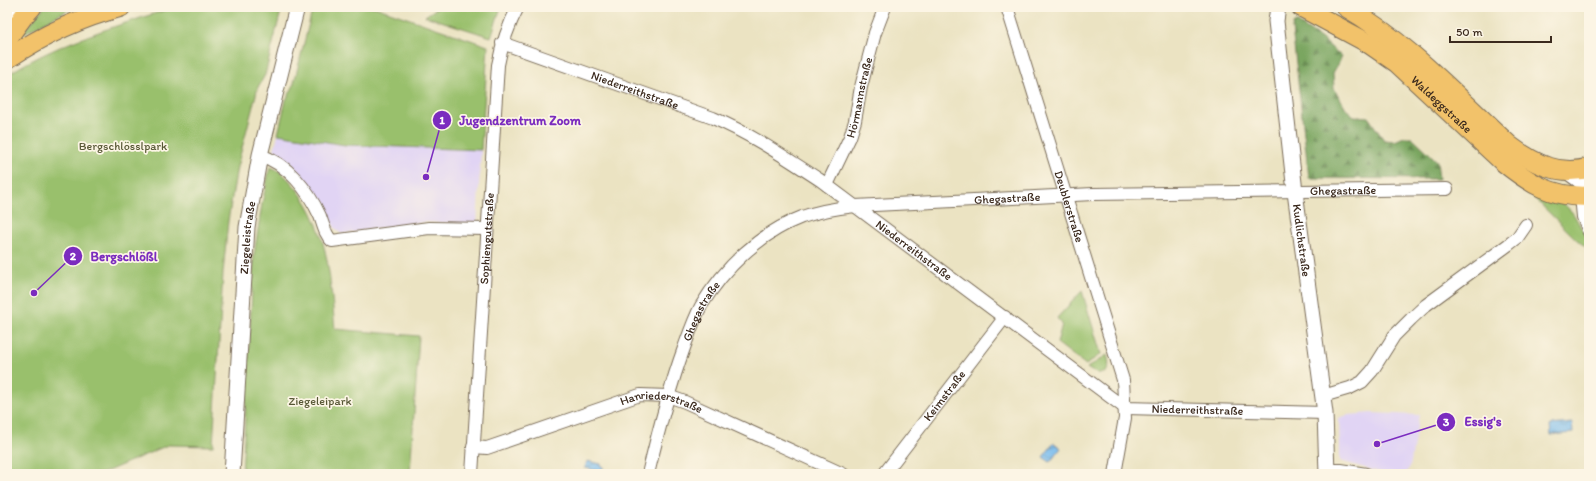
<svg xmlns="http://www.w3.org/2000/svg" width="1596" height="481" font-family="Itim,sans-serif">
<defs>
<pattern id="forest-firs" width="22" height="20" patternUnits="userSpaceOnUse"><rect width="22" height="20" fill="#7aa660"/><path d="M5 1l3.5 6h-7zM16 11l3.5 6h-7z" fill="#65874f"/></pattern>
<pattern id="water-waves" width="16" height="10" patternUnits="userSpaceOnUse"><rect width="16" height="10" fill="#79bcee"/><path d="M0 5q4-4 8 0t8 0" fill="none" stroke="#6499c0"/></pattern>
</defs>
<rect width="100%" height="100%" fill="#fcf5e5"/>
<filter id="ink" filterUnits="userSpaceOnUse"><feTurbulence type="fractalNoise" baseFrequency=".025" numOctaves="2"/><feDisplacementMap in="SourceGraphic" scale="8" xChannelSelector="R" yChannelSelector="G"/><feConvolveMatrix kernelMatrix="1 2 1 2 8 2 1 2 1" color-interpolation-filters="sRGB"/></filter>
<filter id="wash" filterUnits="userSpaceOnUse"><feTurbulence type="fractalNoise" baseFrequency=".012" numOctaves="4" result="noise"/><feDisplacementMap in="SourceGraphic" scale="16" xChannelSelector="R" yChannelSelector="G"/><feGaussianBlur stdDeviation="0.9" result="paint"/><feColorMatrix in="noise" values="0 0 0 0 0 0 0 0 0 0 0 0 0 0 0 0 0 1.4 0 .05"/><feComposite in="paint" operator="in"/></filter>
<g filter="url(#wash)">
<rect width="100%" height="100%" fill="#ebe3c2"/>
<g fill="#e1d4f4">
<polygon points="278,134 345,145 481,150 477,224 425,222 341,234 334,227 327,210 317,194 291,164 274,150"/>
<polygon points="1370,413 1419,415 1410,467 1404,474 1386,474 1340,461 1339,419 1348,415"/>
</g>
<g fill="#99c06c" stroke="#6a7545">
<polygon points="44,7 65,7 68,10 24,33 23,32"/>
<path d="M175,7H282L265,75L258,87L237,167L228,221L223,273L213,446L168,445L101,474H7V75C58,42 117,26 175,7Z"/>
<polygon points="313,7 375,7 488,46 481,150 345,145 278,134 286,100 293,87"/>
<polygon points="439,7 501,7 491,37 425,16"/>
<path d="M270,167C281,170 289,180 296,188C329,230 330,279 335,329L419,336L410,474H242L254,255L262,204Z"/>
<path d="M1523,187C1536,192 1561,199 1570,210C1578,218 1580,230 1589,238V250L1576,239Z"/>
<polygon points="1082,291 1101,354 1086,365 1057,343 1062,324 1057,318"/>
<path d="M1107,355C1113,373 1102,379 1087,368Z"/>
</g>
<polygon fill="url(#forest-firs)" stroke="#5a683f" points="1296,22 1322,39 1342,57 1333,73 1334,88 1347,110 1354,116 1368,117 1384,140 1395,141 1404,137 1412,137 1437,161 1439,179 1309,178 1292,28 1293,24"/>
<g fill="url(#water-waves)" stroke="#5a7386">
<polygon points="1572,423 1573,433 1551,435 1550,425"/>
<polygon points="1054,443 1061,448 1050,462 1043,457"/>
<polygon points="587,461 601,464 601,466 603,467 603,470 601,470 600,471 585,468"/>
</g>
</g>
<g filter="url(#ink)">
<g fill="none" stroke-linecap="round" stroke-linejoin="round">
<g stroke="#796b57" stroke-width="14">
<g id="minor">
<path id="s1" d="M1007,7L1123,380L1125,418L1115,474"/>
<polyline points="7,13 23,17"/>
<path id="s2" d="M502,43L713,118C751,134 786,158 820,180L1125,408L1325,413"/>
<path d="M260,155C288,164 308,190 320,216C323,224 325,235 332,241L429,228L487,229"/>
<polyline points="1564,171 1589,189"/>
<path id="s3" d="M827,185L850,137L855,121L861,87L875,33L885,7"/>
<polyline points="1581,196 1583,217 1589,232"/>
<polyline points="1323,396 1350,388 1362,382 1372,371 1394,336 1411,319 1426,305 1508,245 1517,238 1526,225"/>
<path id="s4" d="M473,447L487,448L640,395L668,396L685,402L843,474"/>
<polyline points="1327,470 1341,470 1366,474"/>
<path id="s5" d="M472,474L498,65C502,44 508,26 518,7"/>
<path id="s6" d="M648,474C658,432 669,389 684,348C689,334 694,319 701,306C724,268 760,233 802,217C819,211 837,208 855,206L1093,194L1447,189"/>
<path id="s7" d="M884,474L1005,317"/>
</g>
</g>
<g stroke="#796b57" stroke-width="17">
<g id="tertiary">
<path id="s8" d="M1278,7L1276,21L1295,192L1325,413L1327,474"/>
<path id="s9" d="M232,474L247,227L260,155L297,7"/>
</g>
</g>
<g stroke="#796b57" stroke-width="21">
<g id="primary">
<path id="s10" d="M1301,7L1368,43L1397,63L1502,161C1529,183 1552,198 1589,196"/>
<path d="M1346,7C1408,43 1457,97 1509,145C1534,164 1558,176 1589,168"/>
<polyline points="7,39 23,17 32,7"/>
<path d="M7,59C43,35 79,18 121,7"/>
</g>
</g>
<use href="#minor" stroke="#fff" stroke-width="12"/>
<use href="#tertiary" stroke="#fff" stroke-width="15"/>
<use href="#primary" stroke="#f2c26a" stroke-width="19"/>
</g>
</g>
<g text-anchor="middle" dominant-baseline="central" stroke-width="3.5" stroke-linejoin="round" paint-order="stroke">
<g font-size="12" fill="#3b2a1e" stroke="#fcf5e5">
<text stroke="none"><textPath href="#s2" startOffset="141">Niederreithstraße</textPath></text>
<text stroke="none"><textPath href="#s3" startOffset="94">Hörmannstraße</textPath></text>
<text stroke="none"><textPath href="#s10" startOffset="172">Waldeggstraße</textPath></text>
<text stroke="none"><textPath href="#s6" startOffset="856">Ghegastraße</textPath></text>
<text stroke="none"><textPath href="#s6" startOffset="520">Ghegastraße</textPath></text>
<text stroke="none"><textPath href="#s1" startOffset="209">Deublerstraße</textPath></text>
<text stroke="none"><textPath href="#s9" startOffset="237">Ziegeleistraße</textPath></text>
<text stroke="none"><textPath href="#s5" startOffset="236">Sophiengutstraße</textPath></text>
<text stroke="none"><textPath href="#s8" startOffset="235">Kudlichstraße</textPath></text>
<text stroke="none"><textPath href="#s2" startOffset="465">Niederreithstraße</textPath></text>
<text stroke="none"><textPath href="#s6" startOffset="172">Ghegastraße</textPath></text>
<text stroke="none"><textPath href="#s7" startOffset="99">Keimstraße</textPath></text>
<text stroke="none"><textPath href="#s4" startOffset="198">Hanriederstraße</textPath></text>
<text stroke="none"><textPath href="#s2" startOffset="801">Niederreithstraße</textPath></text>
</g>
<g font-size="12" fill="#575735" stroke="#fcf5e5">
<text x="123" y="146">Bergschlösslpark</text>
<text x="320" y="401">Ziegeleipark</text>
</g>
</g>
<path fill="none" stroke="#7b2cbf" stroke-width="1.5" d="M426 177L442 120M34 293L73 256M1377 444L1446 422"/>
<g fill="#7b2cbf" stroke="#fcf5e5" stroke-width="1.5">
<circle cx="426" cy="177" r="4"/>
<circle cx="34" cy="293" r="4"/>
<circle cx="1377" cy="444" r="4"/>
<circle cx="442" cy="120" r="10"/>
<circle cx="73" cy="256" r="10"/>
<circle cx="1446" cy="422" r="10"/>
</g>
<g font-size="12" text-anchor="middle" font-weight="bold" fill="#fff">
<text x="442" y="124">1</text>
<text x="73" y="260">2</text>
<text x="1446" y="426">3</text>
</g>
<g font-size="13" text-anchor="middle" font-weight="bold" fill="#7b2cbf" stroke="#fcf5e5" stroke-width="3.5" stroke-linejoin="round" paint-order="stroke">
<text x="520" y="125">Jugendzentrum Zoom</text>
<text x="124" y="261">Bergschlößl</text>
<text x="1483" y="426">Essig's</text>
</g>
<rect width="1596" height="481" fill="none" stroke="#fcf5e5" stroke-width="24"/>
<path d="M1450 36v6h101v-6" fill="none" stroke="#3b2a1e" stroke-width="2"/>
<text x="1456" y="36" font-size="12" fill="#3b2a1e" stroke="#fcf5e5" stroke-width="3" paint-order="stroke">50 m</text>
</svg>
